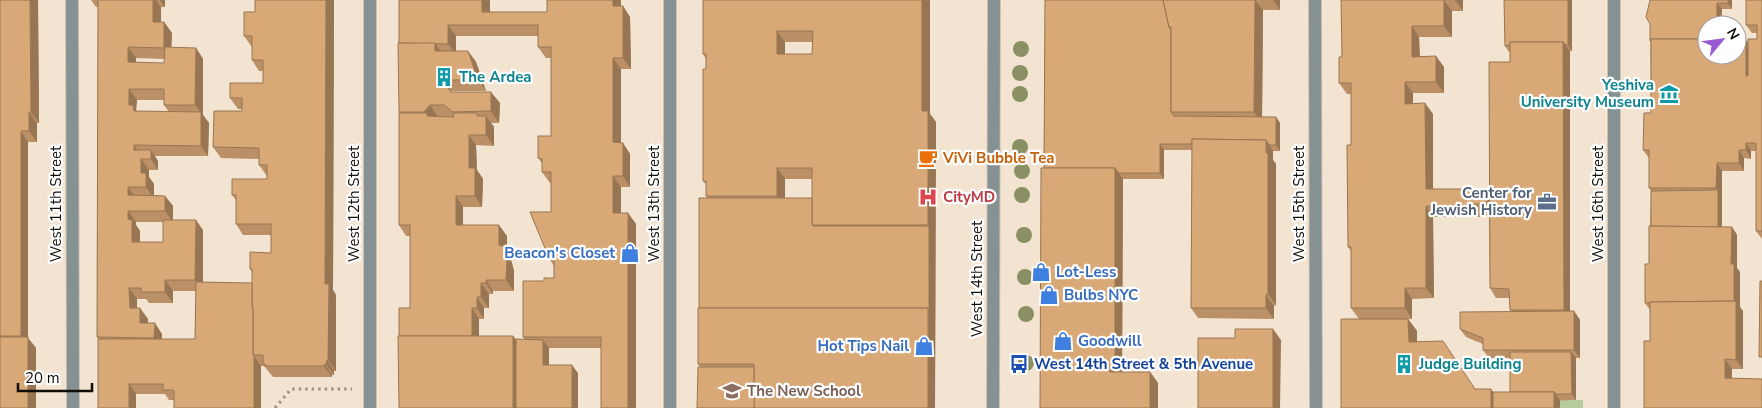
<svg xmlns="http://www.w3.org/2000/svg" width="1762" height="408" font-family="'Nunito Sans',sans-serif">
<rect width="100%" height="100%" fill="#f3e3d1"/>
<rect fill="#b6cd9b" x="1560" y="400" width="23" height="8"/>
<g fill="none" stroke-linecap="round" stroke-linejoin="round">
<g stroke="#cfc1b1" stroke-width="14">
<g id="street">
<polyline points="72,0 73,408"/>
<polyline points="670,0 670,408"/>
<polyline points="1315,0 1316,408"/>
<polyline points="1614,0 1614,408"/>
<polyline points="370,408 370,0"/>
<polyline points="993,408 994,0"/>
</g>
</g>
<polyline stroke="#9c9183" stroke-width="3" stroke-dasharray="2.5 4" stroke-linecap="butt" points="275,408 291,389 352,389"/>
<use href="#street" stroke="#859193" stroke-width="12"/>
</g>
<g fill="#8a9063">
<circle cx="1021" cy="49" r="8"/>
<circle cx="1020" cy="73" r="8"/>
<circle cx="1020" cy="94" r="8"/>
<circle cx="1020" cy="147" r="8"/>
<circle cx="1022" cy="171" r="8"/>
<circle cx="1022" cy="195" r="8"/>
<circle cx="1024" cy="235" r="8"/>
<circle cx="1025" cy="277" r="8"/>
<circle cx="1026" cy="314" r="8"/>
<circle cx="1026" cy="363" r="8"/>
</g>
<g fill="#bb9066" fill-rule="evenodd">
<polygon points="0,0 38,0 39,123 37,123 37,142 28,142 28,338 36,348 36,408 0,408"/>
<path d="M91,0H165V7H161V22H164L172,33L171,48H196L203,59V115L209,123L208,156H155L158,161V170H149V177L154,184V195L165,196L173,206V220L203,230V282L252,283V272L250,269L271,253V235H243L236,224V200L232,195L267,179V176L259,165V159L221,158L213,147L242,111V109H238L230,98L263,83V71H259L252,60V47L244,36L255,12V0H334L333,290L336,295V371H334V375H332V377H273L264,366H261V408H174V400H169L165,394H136V408L97,337L98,7H96ZM136,58L164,59V63H136ZM137,100H164V105L169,112L138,111L136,110ZM136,222H163V242H140V231L136,225ZM173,291H196L195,339H162V334L148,323V319L137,308V299H146L149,303H173Z"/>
<path d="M399,0H490V12H547L623,6L630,17L631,69H621V143H623L630,154V187H621V213H628L636,224V408H601V348H549V365L578,373V408H399L410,308V236H406L399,225ZM456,36H538V47L546,58H551V136L538,158L542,163V172L550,183H551V212L549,258L554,266V278L544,281L523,337L525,340L516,339L513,336H479V319H484V308H489V294H493V291H514V271L510,256L507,251V236L463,225V207H482L483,179L477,170L476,145L494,146V127L491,123H499L500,103L451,92L450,91H486L476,62L468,51H456Z"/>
<path d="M703,0H930V114L936,122L935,408L700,367L698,364L699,308L707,198L706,196V184L703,181L706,59L703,54ZM785,42H812V54H785ZM785,179H812V198H785Z"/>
<polygon points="1045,0 1280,0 1280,10 1263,10 1262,117 1276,117 1280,123 1280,151 1273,151 1273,160 1276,164 1276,305 1274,306 1274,319 1198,318 1191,308 1192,150 1164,150 1164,179 1123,179 1122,372 1150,372 1158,383 1158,408 1040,408 1044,168"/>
<polygon points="1341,0 1463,0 1463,11 1452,11 1452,37 1419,37 1420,56 1444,67 1444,93 1413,93 1413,104 1433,114 1433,189 1487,191 1489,194 1510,62 1510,52 1509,52 1505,46 1504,0 1572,0 1572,51 1570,51 1570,311 1574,311 1580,320 1580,358 1576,358 1576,400 1341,408 1408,319 1417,331 1417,341 1475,389 1491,389 1493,392 1510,392 1510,358 1489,358 1483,350 1483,344 1466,337 1460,329 1511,312 1510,310 1510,298 1496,298 1490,288 1489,215 1482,215 1483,217 1433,217 1434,298 1412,299 1412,319 1359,319 1351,308 1351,251 1348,247 1351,145 1351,94 1347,94 1339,83 1342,57"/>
<polygon points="1650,0 1732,0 1732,9 1722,9 1721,25 1707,25 1707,55 1757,39 1757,33 1752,33 1746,25 1762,0 1762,239 1756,231 1756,151 1751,151 1751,159 1744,158 1744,171 1722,171 1722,227 1732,227 1737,235 1737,268 1740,272 1740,307 1743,311 1743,369 1732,369 1732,379 1762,408 1650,341 1650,310 1645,303 1649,264 1651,191 1649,188 1649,158 1643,150 1651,113"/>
</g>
<g fill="#987653">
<polygon points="30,0 38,0 39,123 31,112"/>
<polygon points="153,0 156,0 161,7 161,33 153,22"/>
<polygon points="160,0 165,0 165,7"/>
<polygon points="326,0 334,0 333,290 336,295 336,371 328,360 325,284"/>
<polygon points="482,0 490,0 490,23 482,12"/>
<polygon points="613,0 621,0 621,17 613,6"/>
<polygon points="922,0 930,0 930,114 936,122 935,408 928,408 929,226 928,225 922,111"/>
<polygon points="1255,0 1263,10 1262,123 1254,112"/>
<polygon points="1273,0 1280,0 1280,10"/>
<polygon points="1444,0 1452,11 1452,37 1444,26"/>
<polygon points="1455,0 1463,0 1463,11"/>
<polygon points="1568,0 1572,0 1572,51 1568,45"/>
<polygon points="1728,0 1732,0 1732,9 1728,3"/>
<polygon points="1717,3 1722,9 1721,25 1717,25"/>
<polygon points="623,6 630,17 631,69 623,58"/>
<polygon points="164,22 172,33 171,59 164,48"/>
<polygon points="448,25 456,36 456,54 448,44"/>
<polygon points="1412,26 1419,37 1420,68 1412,57"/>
<polygon points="777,31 785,42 785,65 777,54"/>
<polygon points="1746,40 1751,48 1751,84 1746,76"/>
<polygon points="1563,42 1570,51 1570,320 1564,310"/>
<polygon points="435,43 443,55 435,51"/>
<polygon points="128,47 136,58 136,73 128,62"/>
<polygon points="196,48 203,59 203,115 209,123 208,156 201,146 201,113 195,105"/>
<polygon points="468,51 476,62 486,91 478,80"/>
<polygon points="1436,56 1444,67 1444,93 1436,82"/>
<polygon points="613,58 621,69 621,153 613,142"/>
<polygon points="1405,82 1413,93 1413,115 1405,104"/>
<polygon points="129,89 137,100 136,110 141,116 141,122 129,105"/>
<polygon points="491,92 500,103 499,123 491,111"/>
<polygon points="1425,103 1433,114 1433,200 1426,189"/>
<polygon points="430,105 438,117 427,116 424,112"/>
<polygon points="29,112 37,123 37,142 29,131"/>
<polygon points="486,116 494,127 494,146 486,135"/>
<polygon points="1276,117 1280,123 1280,151 1276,145"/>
<polygon points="21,131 28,142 28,338 36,348 36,408 28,408 28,346 21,336"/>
<polygon points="469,135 476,145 477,170 483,179 482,207 475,196 469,168"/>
<polygon points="1266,140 1273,151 1273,160 1276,164 1276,305 1268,294"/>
<polygon points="623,143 630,154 630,187 623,176"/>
<polygon points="1746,143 1751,151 1751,159 1746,150"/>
<polygon points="1160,144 1164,150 1164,179 1160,173"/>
<polygon points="134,145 142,156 142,160 149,170 149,177 154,184 154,198 146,187 141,173 134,150"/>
<polygon points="151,150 158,161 158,170 151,159"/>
<polygon points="1739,150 1744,158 1744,171 1739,163"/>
<polygon points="1717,163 1722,171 1722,235 1718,229 1718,190 1716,188"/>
<polygon points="777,168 785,179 785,207 777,196"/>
<polygon points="1115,168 1123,179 1122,377 1115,366"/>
<polygon points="613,176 621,187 621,224 613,213"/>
<polygon points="128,187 136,198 128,195"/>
<polygon points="1487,191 1495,202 1495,215 1487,204"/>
<polygon points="165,196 173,206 173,222 165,211"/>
<polygon points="456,196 463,207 463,236 456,225"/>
<polygon points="1426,206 1433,217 1434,298 1426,288"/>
<polygon points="128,211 136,222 136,225 140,231 140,253 132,242 128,219"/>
<polygon points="628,213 636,224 636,408 628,408"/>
<polygon points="196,220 203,230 203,291 195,280"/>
<polygon points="499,225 507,236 507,251 510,256 514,271 514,291 506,280 499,245"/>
<polygon points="1732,227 1737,235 1737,268 1740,272 1740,307 1743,311 1743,369 1736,360 1731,264"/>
<polygon points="165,280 173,291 173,303 165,292"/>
<polygon points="486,280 493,291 493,294 486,283"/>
<polygon points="481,283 489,294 489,308 481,297"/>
<polygon points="129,288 137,299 137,319 130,308"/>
<polygon points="1405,288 1412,299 1412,319 1405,308"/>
<polygon points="1266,295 1274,306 1274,319 1266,308"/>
<polygon points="477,297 484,308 484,319 477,308"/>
<polygon points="140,308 148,319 148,334 140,323"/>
<polygon points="472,308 479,319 479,348 472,337"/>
<polygon points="1574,311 1580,320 1580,358 1574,350"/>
<polygon points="1408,319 1417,331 1417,353 1409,342"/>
<polygon points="155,323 162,334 162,349 154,338"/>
<polygon points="1273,329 1281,340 1280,408 1273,408"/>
<polygon points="513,336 521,348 522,408 513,408"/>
<polygon points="543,340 549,348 549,373 543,365"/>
<polygon points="1571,352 1576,358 1576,400 1572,394"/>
<polygon points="254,356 261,366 261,408 254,408"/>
<polygon points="1725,359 1732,369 1731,388 1725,378"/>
<polygon points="327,360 334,371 334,375 326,364"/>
<polygon points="325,364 332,375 332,377 324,366"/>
<polygon points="572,365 578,373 578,408 572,408"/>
<polygon points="1110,366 1118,377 1110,372"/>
<polygon points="1150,372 1158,383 1158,408 1150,408"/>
<polygon points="129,384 136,394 136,408 129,408"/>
<polygon points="1491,389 1499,400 1499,408 1491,408"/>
<polygon points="1554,392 1560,400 1560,408 1554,408"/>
</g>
<g fill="#d9a877" stroke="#987653" fill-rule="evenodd">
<polygon points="0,0 30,0 31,112 29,112 29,131 21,131 21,336 0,336"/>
<polygon points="98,0 153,0 153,22 164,22 164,48 128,47 128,62 164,63 165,47 196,48 195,105 164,105 164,89 129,89 129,105 133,105 134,111 201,112 201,146 134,145 134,150 151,150 151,159 141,159 141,173 146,173 146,187 128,187 128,195 165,196 165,211 128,211 128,219 132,220 132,242 163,242 163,220 196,220 195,280 165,280 165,292 141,292 141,288 129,288 130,308 140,308 140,323 155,323 154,338 97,337"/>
<polygon points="255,0 326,0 325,281 325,284 329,284 328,360 327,360 326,364 325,364 324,366 265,366 265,364 263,364 263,355 253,355 253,307 252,307 252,269 250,269 250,252 271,253 271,224 236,224 236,195 232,195 232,179 267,179 267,165 259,165 259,148 213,147 214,111 242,111 242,98 230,98 230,83 263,83 263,60 252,60 252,36 244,36 244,12 255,12"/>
<polygon points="399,0 482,0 482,12 547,12 547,0 613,0 613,6 623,6 623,58 613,58 613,142 623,143 623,176 613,176 613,213 628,213 628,408 601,408 601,337 523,337 523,281 544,281 544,278 554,278 554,258 549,258 530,212 551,212 551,172 542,172 542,159 538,158 538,136 551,136 551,47 538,47 538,25 448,25 448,44 399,43"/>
<path d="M703,0H922V111H928V225H812V168H777V196H706V181H703V69H706V54H703ZM777,31H813L812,54H777Z"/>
<polygon points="1045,0 1163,0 1169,27 1171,30 1171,112 1174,116 1276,117 1276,145 1269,145 1266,140 1192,139 1192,144 1160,144 1160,173 1119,173 1115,168 1044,168"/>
<polygon points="1163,0 1255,0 1254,112 1171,112 1171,27 1169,27"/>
<polygon points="1341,0 1444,0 1444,26 1412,26 1412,57 1436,56 1436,82 1405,82 1405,104 1425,103 1426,189 1475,189 1475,191 1487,191 1487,204 1475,204 1475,206 1426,206 1426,288 1405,288 1405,308 1351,308 1351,247 1348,247 1347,145 1351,145 1351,83 1339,83 1339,57 1342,57"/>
<polygon points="1504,0 1568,0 1568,45 1566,45 1563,42 1510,42 1510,45 1505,46"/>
<polygon points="1650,0 1728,0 1728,3 1717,3 1717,25 1707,25 1707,39 1651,39 1651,41 1650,41 1650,24 1646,17"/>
<polygon points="1746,0 1762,0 1762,231 1756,231 1756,143 1746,143 1746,150 1739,150 1739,163 1717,163 1716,188 1649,188 1649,150 1643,150 1644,113 1651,113 1651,39 1707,39 1707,55 1737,55 1737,39 1746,40 1746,76 1748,76 1748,39 1757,39 1757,25 1746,25"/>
<polygon points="1510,42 1563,42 1564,310 1510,310 1509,289 1490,288 1489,62 1510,62"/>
<polygon points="398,43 435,43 435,51 468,51 478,80 442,80 451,92 491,92 491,111 453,112 444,105 430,105 424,112 399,112"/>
<polygon points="399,113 427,113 427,116 454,117 453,113 477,113 477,116 486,116 486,135 469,135 469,168 475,168 475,196 456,196 456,225 499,225 499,245 503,246 507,260 506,280 486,280 486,283 481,283 481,297 477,297 477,308 472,308 472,336 399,336 399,308 410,308 410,225 399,225"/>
<polygon points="1192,139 1266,140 1266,153 1268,153 1268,294 1266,295 1266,308 1191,308"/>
<polygon points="1041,168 1115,168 1115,366 1110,366 1110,372 1150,372 1150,408 1040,408"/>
<polygon points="1718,190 1718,227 1651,226 1651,191"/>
<polygon points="699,198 812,198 812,225 813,226 929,226 929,309 928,308 699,308"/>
<polygon points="1649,226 1732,227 1731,264 1734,264 1734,301 1650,302 1650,303 1645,303 1645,264 1649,264"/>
<polygon points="1760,281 1762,281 1762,357 1759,357"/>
<polygon points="196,282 252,283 252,307 253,309 253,355 254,356 254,408 174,408 174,390 163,390 163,384 129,384 129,408 98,408 98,339 195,339"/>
<polygon points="1736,301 1736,360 1725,359 1725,378 1762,379 1762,408 1644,408 1644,341 1650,341 1650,302"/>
<polygon points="698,308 928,308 928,408 754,408 754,364 698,364"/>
<polygon points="1574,311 1574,350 1483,350 1483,338 1460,329 1460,312"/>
<polygon points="1341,319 1408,319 1409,342 1443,341 1475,389 1491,389 1491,408 1341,408"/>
<polygon points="1235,329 1273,329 1273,408 1198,408 1198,338 1235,338"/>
<polygon points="398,336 513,336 513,408 399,408"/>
<rect x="0" y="337" width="28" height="71"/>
<polygon points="516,339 543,340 543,365 572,365 572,408 516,408"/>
<polygon points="1510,352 1571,352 1572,394 1556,394 1554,392 1510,392"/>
<polygon points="698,367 754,367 754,408 697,408"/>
<rect x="1493" y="392" width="61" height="16"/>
</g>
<defs>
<g id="building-bare" transform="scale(1.5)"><path d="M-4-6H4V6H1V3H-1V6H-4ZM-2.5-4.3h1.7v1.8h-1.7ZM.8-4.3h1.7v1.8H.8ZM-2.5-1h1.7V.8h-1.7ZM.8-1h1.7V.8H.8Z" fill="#0f9aa8" stroke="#fff" stroke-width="2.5" paint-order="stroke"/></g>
<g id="museum-bare" transform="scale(1.5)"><path d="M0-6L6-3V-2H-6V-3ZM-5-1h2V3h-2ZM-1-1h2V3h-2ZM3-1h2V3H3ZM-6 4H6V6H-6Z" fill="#0f9aa8" stroke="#fff" stroke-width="2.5" paint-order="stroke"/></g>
<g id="cafe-bare" transform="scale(1.5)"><path d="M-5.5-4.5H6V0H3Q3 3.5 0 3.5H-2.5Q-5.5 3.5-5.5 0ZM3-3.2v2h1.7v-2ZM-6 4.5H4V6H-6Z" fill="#e8710a" stroke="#fff" stroke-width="2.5" paint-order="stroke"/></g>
<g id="hospital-bare" transform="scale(1.5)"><path d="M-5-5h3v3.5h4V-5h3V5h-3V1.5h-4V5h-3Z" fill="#e0444e" stroke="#fff" stroke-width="2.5" paint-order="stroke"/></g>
<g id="office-bare" transform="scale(1.5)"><path d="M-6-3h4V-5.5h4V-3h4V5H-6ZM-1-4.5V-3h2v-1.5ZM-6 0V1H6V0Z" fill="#5c6f8a" stroke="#fff" stroke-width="2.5" paint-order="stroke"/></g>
<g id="shop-bare" transform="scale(1.5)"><path d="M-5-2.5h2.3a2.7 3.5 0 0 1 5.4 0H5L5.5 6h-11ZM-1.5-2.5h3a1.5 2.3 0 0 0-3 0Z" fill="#3f7fe0" stroke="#fff" stroke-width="2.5" paint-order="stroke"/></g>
<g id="bus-bare" transform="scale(1.5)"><path d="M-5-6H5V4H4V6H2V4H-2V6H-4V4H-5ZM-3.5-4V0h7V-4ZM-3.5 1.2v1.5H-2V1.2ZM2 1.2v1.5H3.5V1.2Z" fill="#1a4fb4" stroke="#fff" stroke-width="2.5" paint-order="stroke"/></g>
<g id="university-bare" transform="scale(1.5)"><path d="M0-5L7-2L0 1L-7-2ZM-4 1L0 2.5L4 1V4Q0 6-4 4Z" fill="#8d6e63" stroke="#fff" stroke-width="2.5" paint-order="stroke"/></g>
</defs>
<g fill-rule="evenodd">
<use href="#building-bare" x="444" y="77"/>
<use href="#museum-bare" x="1669" y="94"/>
<use href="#cafe-bare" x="928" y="158"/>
<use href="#hospital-bare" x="928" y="197"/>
<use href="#office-bare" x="1547" y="202"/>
<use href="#shop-bare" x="630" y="253"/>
<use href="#shop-bare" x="1041" y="272"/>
<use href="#shop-bare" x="1049" y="295"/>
<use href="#shop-bare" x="1063" y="341"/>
<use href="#shop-bare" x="924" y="346"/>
<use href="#bus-bare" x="1019" y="364"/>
<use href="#building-bare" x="1404" y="364"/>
<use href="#university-bare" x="732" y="391"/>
</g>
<g text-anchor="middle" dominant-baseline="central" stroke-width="4.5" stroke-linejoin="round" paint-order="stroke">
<g font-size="15" font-weight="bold" fill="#0d838f" stroke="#fff" text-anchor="start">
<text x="459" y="77">The Ardea</text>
<text x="1654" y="85" text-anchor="end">Yeshiva<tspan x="1654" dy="17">University Museum</tspan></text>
<text x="1419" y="364">Judge Building</text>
</g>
<g font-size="15" font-weight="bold" fill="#c56008" stroke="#fff" text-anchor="start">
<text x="943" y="158">ViVi Bubble Tea</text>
</g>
<g font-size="15" font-weight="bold" fill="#4e5e75" stroke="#fff" text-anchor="end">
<text x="1532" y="193">Center for<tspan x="1532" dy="17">Jewish History</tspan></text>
</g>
<g font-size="15" font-weight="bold" fill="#be3a42" stroke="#fff" text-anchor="start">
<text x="943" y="197">CityMD</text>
</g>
<g font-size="15" fill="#100c06" stroke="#fff">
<text transform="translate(56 204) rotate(-90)">West 11th Street</text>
<text transform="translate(354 204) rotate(-90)">West 12th Street</text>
<text transform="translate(654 204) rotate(-90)">West 13th Street</text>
<text transform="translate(1299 204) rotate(-90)">West 15th Street</text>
<text transform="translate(1598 204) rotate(-90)">West 16th Street</text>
<text transform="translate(977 279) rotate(-90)">West 14th Street</text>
</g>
<g font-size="15" font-weight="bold" fill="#366cbe" stroke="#fff" text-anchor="start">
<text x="615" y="253" text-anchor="end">Beacon's Closet</text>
<text x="1056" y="272">Lot-Less</text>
<text x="1064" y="295">Bulbs NYC</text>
<text x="1078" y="341">Goodwill</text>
<text x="909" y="346" text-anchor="end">Hot Tips Nail</text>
</g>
<g font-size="15" font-weight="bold" fill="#164399" stroke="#fff" text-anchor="start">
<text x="1034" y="364">West 14th Street &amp; 5th Avenue</text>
</g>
<g font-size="15" font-weight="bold" fill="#785e54" stroke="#fff" text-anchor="start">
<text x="747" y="391">The New School</text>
</g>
</g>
<g transform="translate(1722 40) rotate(61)"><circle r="24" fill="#ffffff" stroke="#9f9e9b"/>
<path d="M0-4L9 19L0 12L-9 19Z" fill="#995bd2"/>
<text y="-8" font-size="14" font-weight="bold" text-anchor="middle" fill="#100c06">N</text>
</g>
<path d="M18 383v8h74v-8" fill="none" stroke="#100c06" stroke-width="2.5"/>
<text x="25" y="383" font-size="15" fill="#100c06" stroke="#ffffff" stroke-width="4" paint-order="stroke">20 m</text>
</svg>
